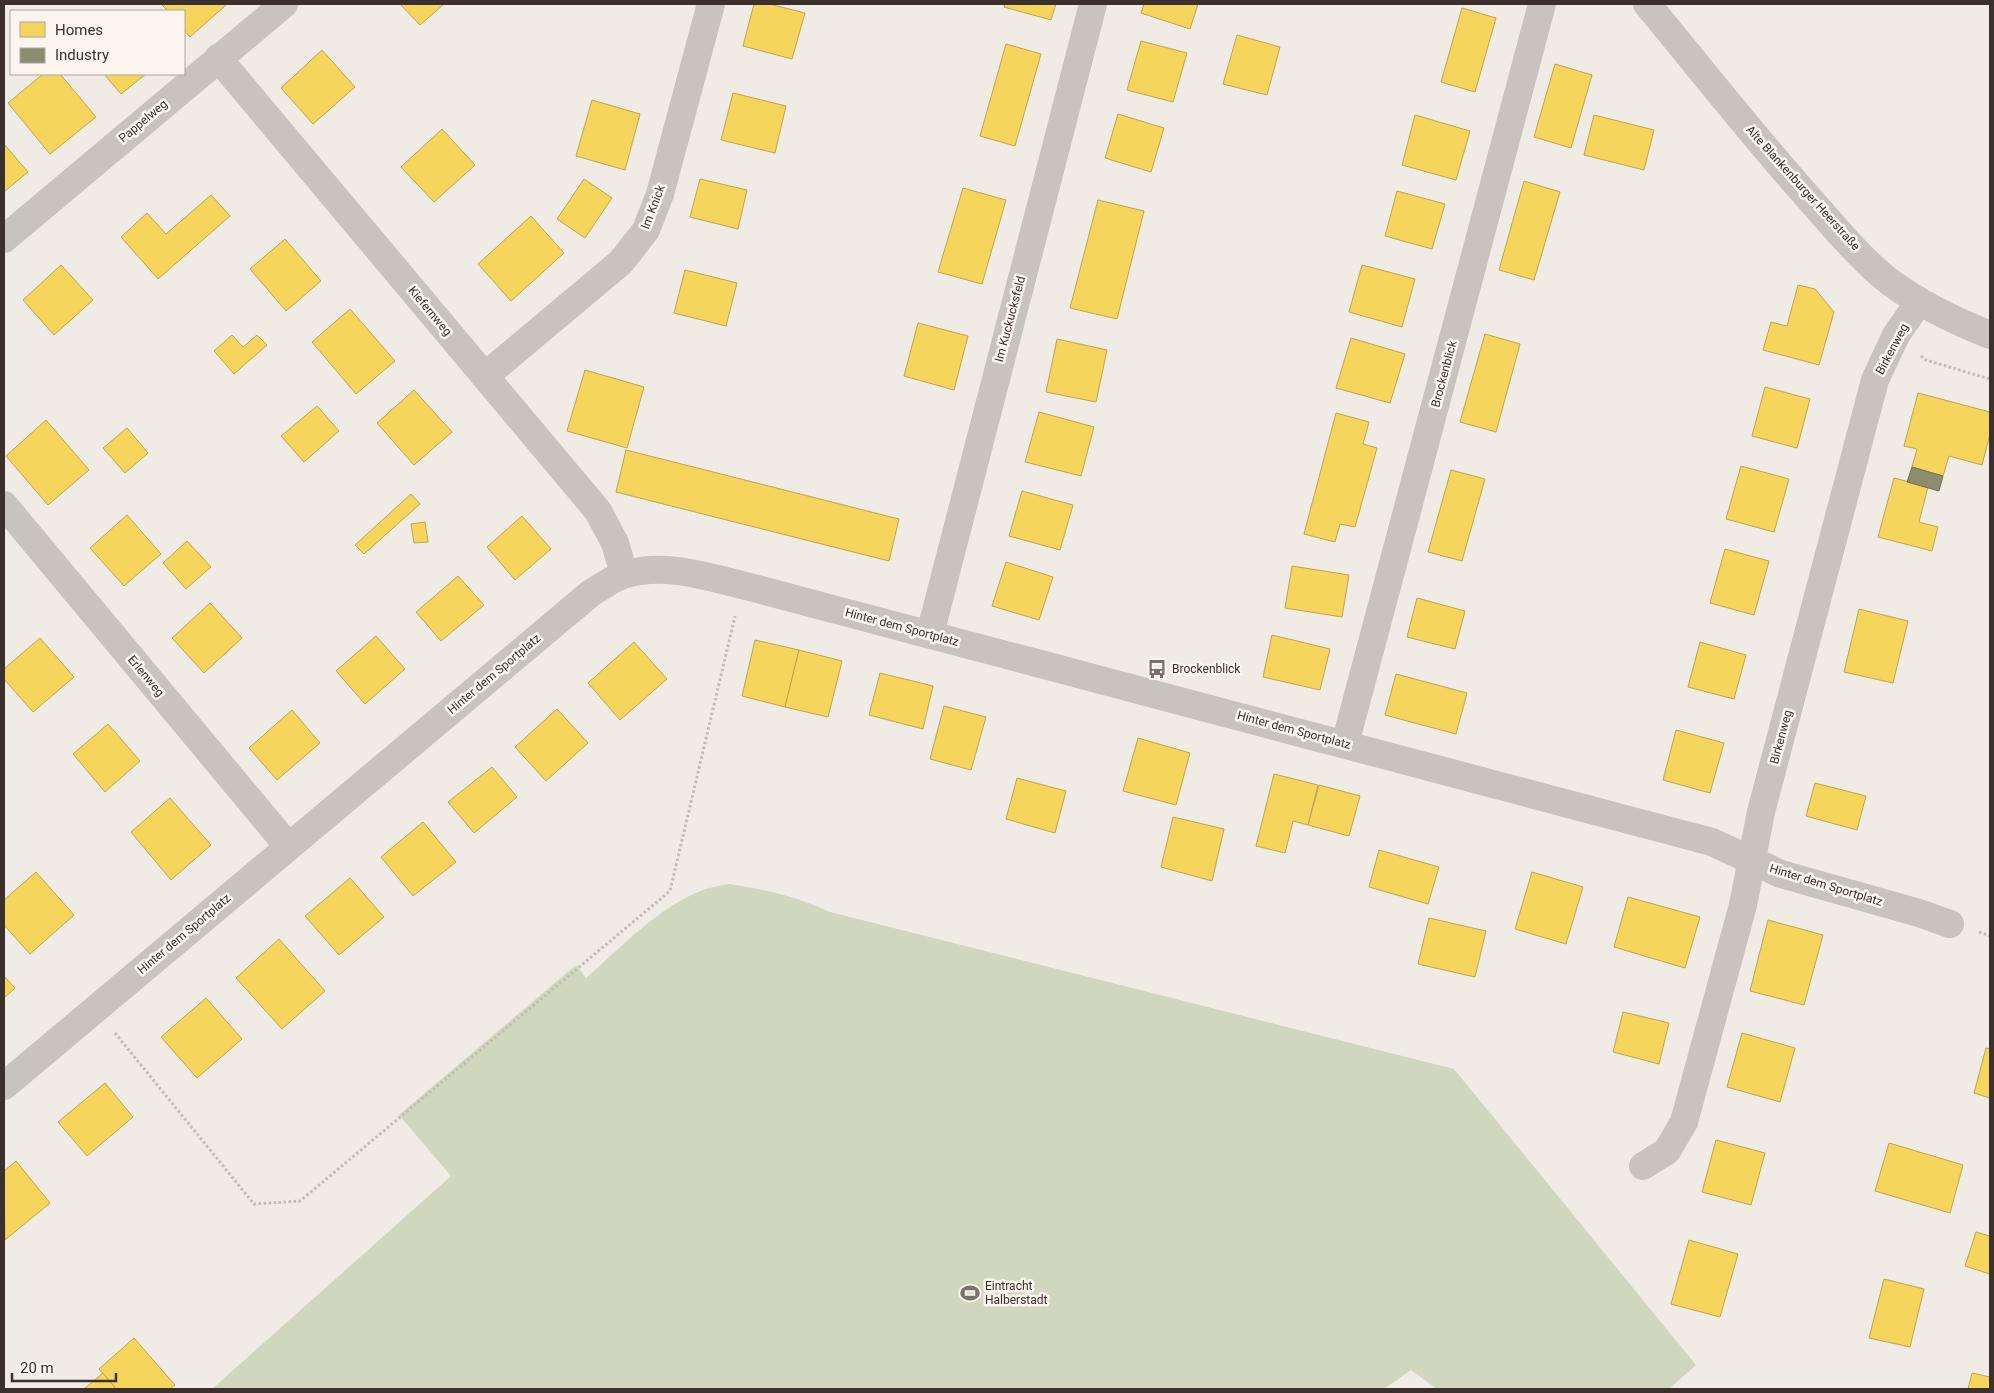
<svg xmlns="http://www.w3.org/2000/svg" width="1994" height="1393" font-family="Roboto,sans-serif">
<rect width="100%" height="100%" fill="#f0ebe5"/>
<path fill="#d1d6bf" d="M729,884C768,890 794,896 830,912L1454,1069L1696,1365L1669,1389H1437L1411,1370L1384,1389H212L451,1176L399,1115L576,965L586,978C622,947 658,907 703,890C711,887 720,886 729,884Z"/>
<g fill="#f6d55c" stroke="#bea44d">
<polygon points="161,4 225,4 226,5 190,37 184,30 184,11 168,11"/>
<polygon points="400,4 444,4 420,25"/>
<polygon points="754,4 769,4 805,13 792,59 743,46"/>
<polygon points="1005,4 1056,4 1051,20 1004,7"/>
<polygon points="1144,4 1198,4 1190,29 1141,13"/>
<polygon points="1462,8 1496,18 1475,92 1441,82"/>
<polygon points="1237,35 1280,47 1267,95 1223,84"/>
<polygon points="1141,41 1187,53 1173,102 1127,90"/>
<polygon points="1006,44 1041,54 1015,146 980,136"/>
<polygon points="322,50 355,87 313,124 281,88"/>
<polygon points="1555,64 1592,75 1571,148 1534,137"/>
<polygon points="43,74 60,74 96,117 50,154 8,103"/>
<polygon points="104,74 146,74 121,94"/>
<polygon points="733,93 786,106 775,153 721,140"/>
<polygon points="592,100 640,114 625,170 576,156"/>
<polygon points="1118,114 1164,128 1151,172 1105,158"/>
<polygon points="1415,115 1470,131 1456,180 1402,165"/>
<polygon points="1594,115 1654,130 1644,170 1584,155"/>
<polygon points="442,129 475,165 434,202 401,167"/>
<polygon points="4,144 28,172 4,192"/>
<polygon points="584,179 612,198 585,238 557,219"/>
<polygon points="700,179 747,190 738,229 690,217"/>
<polygon points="1524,181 1560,192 1534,280 1499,270"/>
<polygon points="963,188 1006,200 982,284 938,272"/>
<polygon points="1397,191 1445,204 1432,249 1385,236"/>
<polygon points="211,195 230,216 158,279 121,237 147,213 166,234"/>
<polygon points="1098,200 1144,211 1117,319 1070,308"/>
<polygon points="531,216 564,253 511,301 478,264"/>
<polygon points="285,239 321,281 286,311 250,269"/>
<polygon points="61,265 93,300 54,335 23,300"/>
<polygon points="1362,265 1415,279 1402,327 1349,312"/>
<polygon points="685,270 737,283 726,326 674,313"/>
<polygon points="1798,285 1815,289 1834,312 1819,365 1763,350 1771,322 1787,326"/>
<polygon points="350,309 395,361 356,394 312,342"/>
<polygon points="918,323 968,336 954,390 904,376"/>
<polygon points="1485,334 1520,344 1496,432 1460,422"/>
<polygon points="232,335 243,347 257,335 267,345 234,374 214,351"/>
<polygon points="1351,338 1405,354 1390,403 1336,388"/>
<polygon points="1057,339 1107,350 1096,402 1046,392"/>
<polygon points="585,370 644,387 627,448 567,431"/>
<polygon points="1765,387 1810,399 1797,448 1752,436"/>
<polygon points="414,390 452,432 414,465 377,423"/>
<polygon points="1918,393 1990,412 1990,434 1982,465 1949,456 1943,476 1912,467 1917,449 1904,446"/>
<polygon points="317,406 339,431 304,462 281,436"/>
<polygon points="1039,412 1094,427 1081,476 1025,462"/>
<polygon points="1336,413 1369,422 1363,444 1377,448 1355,527 1340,524 1335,542 1304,534"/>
<polygon points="46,420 89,470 48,505 6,456"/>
<polygon points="127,428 148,453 125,473 103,448"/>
<polygon points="626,450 899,519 889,561 616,492"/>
<polygon points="1741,466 1789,479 1774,532 1726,519"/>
<polygon points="1451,470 1485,479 1462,561 1428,552"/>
<polygon points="1894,478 1928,487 1919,522 1938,527 1932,551 1878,537"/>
<polygon points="1022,491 1073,505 1060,550 1009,536"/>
<polygon points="411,494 420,504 364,554 355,545"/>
<polygon points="127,515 161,554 124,586 90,548"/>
<polygon points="522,516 551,549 515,580 487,547"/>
<polygon points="425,522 428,542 414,543 411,524"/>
<polygon points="187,541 211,567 186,589 163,563"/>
<polygon points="1725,549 1769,561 1754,615 1710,603"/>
<polygon points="1006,562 1053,577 1039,620 992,606"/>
<polygon points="1292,566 1349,575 1342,617 1285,608"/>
<polygon points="458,576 484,605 441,641 416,612"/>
<polygon points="1417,598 1465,611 1455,649 1407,637"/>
<polygon points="210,603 242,638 204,673 172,638"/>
<polygon points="1859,609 1908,621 1893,683 1844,672"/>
<polygon points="1272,635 1330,649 1320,690 1263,677"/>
<polygon points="376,636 405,669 365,704 336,671"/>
<polygon points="40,638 74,677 33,712 4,679 4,669"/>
<polygon points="755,640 799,650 785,707 742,696"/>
<polygon points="634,642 667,679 620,720 588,683"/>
<polygon points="1700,642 1746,655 1734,699 1688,687"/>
<polygon points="799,650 842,661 828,717 785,707"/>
<polygon points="880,673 933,686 923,729 869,715"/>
<polygon points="1396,674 1467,693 1456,734 1385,715"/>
<polygon points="944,706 986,717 971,770 930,759"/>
<polygon points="557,709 588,743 546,781 515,747"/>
<polygon points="292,710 320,743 277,780 249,748"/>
<polygon points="108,724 140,761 105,792 73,754"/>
<polygon points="1676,730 1724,743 1710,793 1663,780"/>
<polygon points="1138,738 1190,753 1176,805 1123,791"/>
<polygon points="492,767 517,797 474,833 448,802"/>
<polygon points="1274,774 1318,785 1308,825 1293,821 1285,853 1256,846"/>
<polygon points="1017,778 1066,791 1055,833 1006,819"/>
<polygon points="1815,783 1866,796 1857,830 1806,816"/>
<polygon points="1319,785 1360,796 1349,836 1308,825"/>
<polygon points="170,798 211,845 171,880 131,832"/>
<polygon points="1173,817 1224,829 1212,881 1161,867"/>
<polygon points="423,822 456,862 413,896 381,857"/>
<polygon points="1379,850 1439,867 1428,904 1369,887"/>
<polygon points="36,872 74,915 30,954 4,925 4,900"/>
<polygon points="1532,872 1583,887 1566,944 1515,929"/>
<polygon points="350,878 384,917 339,955 305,916"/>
<polygon points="1628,897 1700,917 1685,968 1614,947"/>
<polygon points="1429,918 1486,931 1475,977 1418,964"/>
<polygon points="1768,920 1823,935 1804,1005 1750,991"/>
<polygon points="279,939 325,991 282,1029 236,978"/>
<polygon points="4,976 15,988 4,998"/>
<polygon points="206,998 242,1039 197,1078 161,1037"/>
<polygon points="1623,1012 1669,1023 1659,1064 1613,1052"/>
<polygon points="1742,1033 1795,1048 1780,1102 1727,1087"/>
<polygon points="1986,1048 1990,1049 1990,1098 1974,1093"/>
<polygon points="105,1083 133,1117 87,1156 58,1122"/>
<polygon points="1716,1140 1765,1153 1751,1205 1702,1192"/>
<polygon points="1889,1143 1963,1165 1950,1213 1875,1191"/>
<polygon points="16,1161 50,1203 5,1240 4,1171"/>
<polygon points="1976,1232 1990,1236 1990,1274 1965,1266"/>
<polygon points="1689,1240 1738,1254 1720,1317 1671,1304"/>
<polygon points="1884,1279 1924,1289 1910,1347 1869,1338"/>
<polygon points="134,1338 175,1385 170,1389 116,1389 99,1369"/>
<polygon points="103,1373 116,1389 84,1389"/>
<polygon points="1972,1373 1990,1377 1990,1389 1968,1389"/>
</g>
<polygon fill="#8c8c6e" stroke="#74705a" points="1912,467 1943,476 1939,491 1907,482"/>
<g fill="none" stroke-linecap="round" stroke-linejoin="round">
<g stroke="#c2bbb6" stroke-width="3" stroke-dasharray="2.5 2.5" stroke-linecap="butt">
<polyline points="1921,356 1926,360 1990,379"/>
<polyline points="1979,932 1990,936"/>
<polyline points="115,1033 254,1204 300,1201 670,891 735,616"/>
</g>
<g stroke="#c9c3be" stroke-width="28">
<path d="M1647,4C1700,68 1751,133 1806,195C1830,222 1862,261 1890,282C1921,305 1955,321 1990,335"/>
<polyline points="218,58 598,511 615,543 624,574"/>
<polyline points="4,239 284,4"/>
<polyline points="485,376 621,262 646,230 660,194 711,4"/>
<polyline points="4,505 288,846"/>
<polyline points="930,634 1093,4"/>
<polyline points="1345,744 1542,4"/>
<path d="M4,1086L591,593C602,587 614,577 626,574C665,563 704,576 742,585L1712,842L1781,874L1919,913L1950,924"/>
<polyline points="1643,1166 1667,1151 1684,1122 1743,905 1761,812 1875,380 1896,335 1919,302"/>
</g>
</g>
<defs>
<g id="bus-bare" transform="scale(1.5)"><path d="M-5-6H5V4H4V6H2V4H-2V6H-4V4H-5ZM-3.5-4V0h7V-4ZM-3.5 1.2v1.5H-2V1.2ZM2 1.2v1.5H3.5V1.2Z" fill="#7a716c" stroke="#fbf5ee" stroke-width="2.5" paint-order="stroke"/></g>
<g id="stadium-bare" transform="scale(1.5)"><path d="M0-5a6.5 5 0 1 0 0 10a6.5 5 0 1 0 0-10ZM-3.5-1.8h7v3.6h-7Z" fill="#7a716c" stroke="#fbf5ee" stroke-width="2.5" paint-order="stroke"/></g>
</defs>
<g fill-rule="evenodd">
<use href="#bus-bare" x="1157" y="669"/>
<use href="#stadium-bare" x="970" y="1293"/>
</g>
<g text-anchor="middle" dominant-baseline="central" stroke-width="5" stroke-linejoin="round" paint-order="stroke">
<g font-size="12" fill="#3b302b" stroke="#fbf5ee">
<text transform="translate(143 121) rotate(-40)">Pappelweg</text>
<text transform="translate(1803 188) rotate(48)">Alte Blankenburger Heerstraße</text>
<text transform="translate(653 207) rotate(-69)">Im Knick</text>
<text transform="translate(430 311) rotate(50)">Kiefernweg</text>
<text transform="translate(1010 319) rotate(-75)">Im Kuckucksfeld</text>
<text transform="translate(1892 349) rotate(-62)">Birkenweg</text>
<text transform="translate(1444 374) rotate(-75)">Brockenblick</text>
<text transform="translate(902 627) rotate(15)">Hinter dem Sportplatz</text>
<text transform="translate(494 674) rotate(-40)">Hinter dem Sportplatz</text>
<text transform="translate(146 676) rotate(50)">Erlenweg</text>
<text transform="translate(1294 730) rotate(15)">Hinter dem Sportplatz</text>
<text transform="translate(1781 737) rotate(-75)">Birkenweg</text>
<text transform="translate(1826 885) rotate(17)">Hinter dem Sportplatz</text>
<text transform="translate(184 934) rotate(-40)">Hinter dem Sportplatz</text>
</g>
<g font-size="12" fill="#3b302b" stroke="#fbf5ee" text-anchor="start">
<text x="1172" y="669">Brockenblick</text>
<text x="985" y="1286">Eintracht<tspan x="985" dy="14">Halberstadt</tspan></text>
</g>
</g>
<rect width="1994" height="1393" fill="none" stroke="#3b302b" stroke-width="10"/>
<rect x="10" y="10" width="175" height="65" fill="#fbf5ee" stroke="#aea6a0"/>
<rect x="20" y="22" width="25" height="15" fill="#f6d55c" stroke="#aea6a0"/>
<text x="55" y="35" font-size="15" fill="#3b302b">Homes</text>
<rect x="20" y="48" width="25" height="15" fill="#8c8c6e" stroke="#aea6a0"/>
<text x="55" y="60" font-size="15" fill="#3b302b">Industry</text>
<path d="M12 1373v8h104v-8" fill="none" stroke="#3b302b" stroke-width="2.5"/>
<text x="20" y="1373" font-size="15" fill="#3b302b" stroke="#fbf5ee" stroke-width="4" paint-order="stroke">20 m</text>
</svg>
